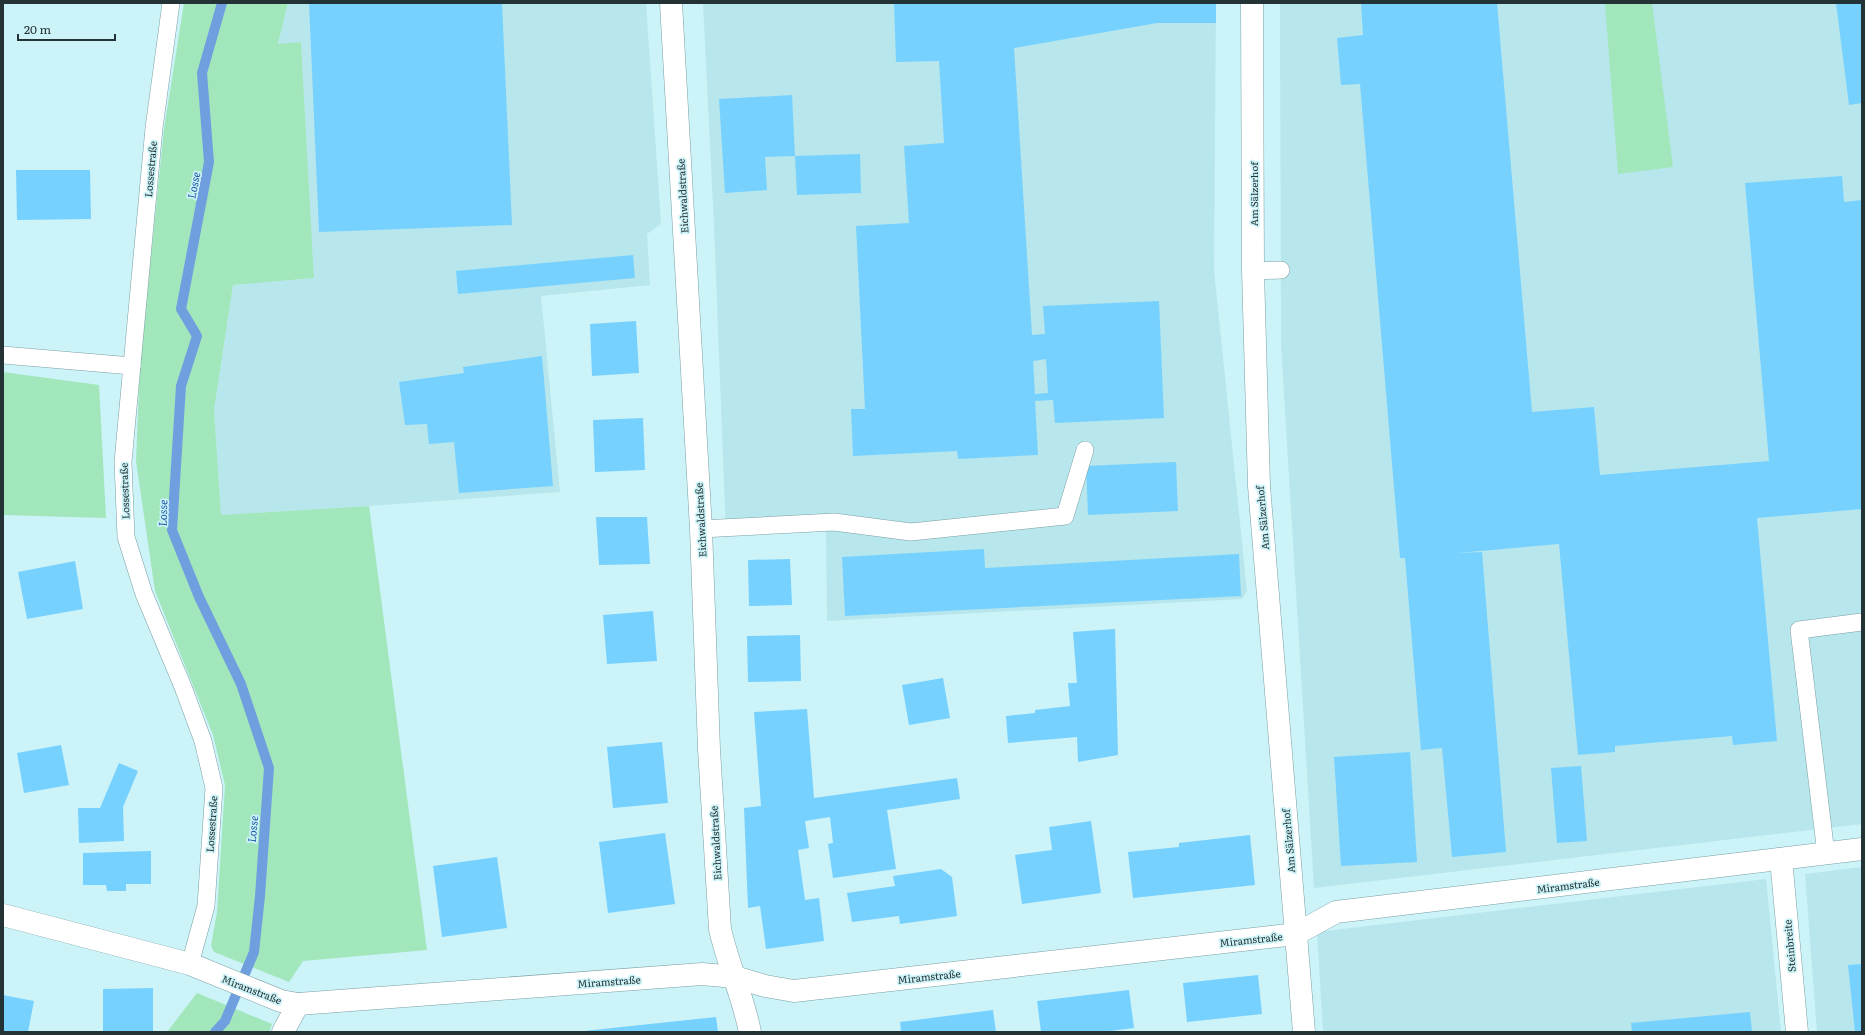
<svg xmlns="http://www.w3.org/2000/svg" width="1865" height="1035" font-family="Literata,serif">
<rect width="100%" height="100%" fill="#ccf3f8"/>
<g fill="#b7e6ec">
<polygon points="288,3 646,3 661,224 647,234 650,285 541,296 560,492 369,506 221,515 214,410 233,285 314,278 301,42 278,45"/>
<polygon points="703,3 1216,3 1214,270 1247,591 1242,599 827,621 826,528 726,535 714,226"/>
<polygon points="1280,3 1862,3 1862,824 1314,888 1281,345"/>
<polygon points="1862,867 1862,1032 1817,1032 1805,874"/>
<polygon points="1766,879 1781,1032 1323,1032 1317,932"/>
</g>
<g fill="#a2e6bc">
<polygon points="184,3 288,3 278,44 301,42 314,278 233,285 214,410 221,515 369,506 427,950 303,961 289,982 214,952 211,946 217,912 225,785 213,735 155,591 136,461 140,364 164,129"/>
<polygon points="1605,3 1652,3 1673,167 1618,174"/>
<polygon points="3,372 99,385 106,518 3,515"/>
<polygon points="197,993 272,1024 269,1032 167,1032"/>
</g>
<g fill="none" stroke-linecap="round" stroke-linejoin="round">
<polyline stroke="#709fdf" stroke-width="10" points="215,1032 225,1021 254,952 260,896 269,768 241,684 199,597 172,530 181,386 197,336 181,309 209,162 202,73 222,3"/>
</g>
<g fill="#77d1fe" fill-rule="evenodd">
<polygon points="309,3 502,3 512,225 319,232"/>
<path d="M894,3H1216V23H1157L1014,48L1032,335L1045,334L1043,306L1159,301L1164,418L1055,423L1053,400L1035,401L1038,455L958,459L957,451L853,456L851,409H865L856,226L909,223L904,146L944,143L939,61L896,62ZM1046,359L1048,393L1035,394L1033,361Z"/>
<polygon points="1361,3 1497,3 1532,412 1594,407 1600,475 1769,461 1745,183 1842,176 1844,202 1862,200 1862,509 1757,518 1777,741 1733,745 1732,736 1615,746 1615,752 1578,755 1559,544 1457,553 1482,552 1506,852 1452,857 1442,748 1421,750 1405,558 1400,558 1360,84 1341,85 1337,38 1363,35"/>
<polygon points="1836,3 1862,3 1862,103 1849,105"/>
<polygon points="792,95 795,156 765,157 767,190 725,193 719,99"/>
<polygon points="860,154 861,193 797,195 795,156"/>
<polygon points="16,170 90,170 91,219 17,220"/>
<polygon points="633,255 635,278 458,294 456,271"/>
<polygon points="636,321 639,373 592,376 590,324"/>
<polygon points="542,356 553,486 459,493 454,442 429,444 427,424 405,425 399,382 464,373 463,367"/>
<polygon points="643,418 645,470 595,472 593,420"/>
<polygon points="1176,462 1178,511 1088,515 1086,466"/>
<polygon points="596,517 647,517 650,564 599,565"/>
<polygon points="984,549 985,568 1239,554 1241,596 845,616 842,557"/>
<polygon points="790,559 792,605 749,606 748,560"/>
<polygon points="75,561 83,609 27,619 18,572"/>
<polygon points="653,611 657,661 607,664 603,615"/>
<polygon points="1115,629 1118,755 1078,762 1077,737 1008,743 1006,716 1035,713 1035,710 1070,706 1068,683 1077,683 1073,632"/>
<polygon points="800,635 801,681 748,682 747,636"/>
<polygon points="943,678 950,718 909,725 902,685"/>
<polygon points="807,709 814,798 957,778 960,799 887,810 896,869 833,878 828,844 833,843 830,817 805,821 809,848 798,850 805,900 819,898 824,941 766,949 760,906 748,908 744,808 761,806 754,712"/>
<polygon points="662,742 668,803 613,808 607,747"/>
<polygon points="61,745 69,785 24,793 17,753"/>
<polygon points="1410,752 1417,862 1341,866 1334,757"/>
<polygon points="119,763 138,771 123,807 124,841 79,843 78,808 100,808"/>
<polygon points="1581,766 1587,841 1557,843 1551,768"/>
<polygon points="1091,821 1101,893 1022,904 1015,855 1052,850 1049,827"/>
<polygon points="665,833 675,904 608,913 599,842"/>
<polygon points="1250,835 1255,885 1133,898 1128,852 1179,847 1179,843"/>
<polygon points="151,851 151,884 126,884 126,891 107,891 106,885 83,885 83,853"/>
<polygon points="497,857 507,928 442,937 433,866"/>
<polygon points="941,869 952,877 957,916 900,924 899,916 852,922 847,893 895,886 893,876"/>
<polygon points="1862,964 1862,1032 1855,1032 1848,965"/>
<polygon points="1258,975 1262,1014 1187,1022 1183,983"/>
<polygon points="153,988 153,1032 103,1032 103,989"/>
<polygon points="1129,990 1134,1028 1102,1032 1041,1032 1037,1001"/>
<polygon points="3,995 34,1001 28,1032 3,1032"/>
<polygon points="993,1010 996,1032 901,1032 900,1022"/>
<polygon points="1750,1012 1752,1032 1632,1032 1631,1023"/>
<polygon points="716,1017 718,1032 584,1032 584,1031"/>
</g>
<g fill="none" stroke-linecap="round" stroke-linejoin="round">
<g stroke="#7b9fa4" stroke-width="18">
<g id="service">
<polyline points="171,3 154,128 123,462 126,537 144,594 183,687 203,741 214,788 206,906 190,964"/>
<polyline points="1253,271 1281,270"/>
<polyline points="3,355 132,366"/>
<polyline points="701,529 834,522 911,532 1065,516 1085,450"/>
<polyline points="1826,854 1799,630 1862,622"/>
</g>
</g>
<g stroke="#7b9fa4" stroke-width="23">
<g id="minor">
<path d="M671,3L701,529L709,749L720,929C728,965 743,996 750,1032"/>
<polyline points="1252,3 1253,271 1259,486 1304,1032"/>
<polyline points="1781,859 1797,1032"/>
<polyline points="3,915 190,964 281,1001 298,1004 702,974 735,977 765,986 794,991 1296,934 1336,912 1862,849"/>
<polyline points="283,1032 298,1004"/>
</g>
</g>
<use href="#service" stroke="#fff" stroke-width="17"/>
<use href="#minor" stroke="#fff" stroke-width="22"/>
</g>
<g text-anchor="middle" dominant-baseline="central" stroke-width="3.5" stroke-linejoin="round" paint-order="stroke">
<g font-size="10" fill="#233234" stroke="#ccf3f8">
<text transform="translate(150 169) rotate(-85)">Lossestraße</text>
<text transform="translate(1253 194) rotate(-90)">Am Sälzerhof</text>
<text transform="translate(682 196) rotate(-93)">Eichwaldstraße</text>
<text transform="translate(124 491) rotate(-92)">Lossestraße</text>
<text transform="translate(1262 518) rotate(-95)">Am Sälzerhof</text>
<text transform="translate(700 520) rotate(-93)">Eichwaldstraße</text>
<text transform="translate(211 824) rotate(-86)">Lossestraße</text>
<text transform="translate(1288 841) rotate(-95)">Am Sälzerhof</text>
<text transform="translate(715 843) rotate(-93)">Eichwaldstraße</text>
<text transform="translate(1568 885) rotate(-7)">Miramstraße</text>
<text transform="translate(1251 939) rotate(-6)">Miramstraße</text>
<text transform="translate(1789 946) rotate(-95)">Steinbreite</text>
<text transform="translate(929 976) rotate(-6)">Miramstraße</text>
<text transform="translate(609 981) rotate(-4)">Miramstraße</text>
<text transform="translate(252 989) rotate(21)">Miramstraße</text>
</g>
<g font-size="11" font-style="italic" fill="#16539f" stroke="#ccf3f8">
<text transform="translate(193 185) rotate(-79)">Losse</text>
<text transform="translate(162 513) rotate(-88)">Losse</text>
<text transform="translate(252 829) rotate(-85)">Losse</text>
</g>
</g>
<rect width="1865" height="1035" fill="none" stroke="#233234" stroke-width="8"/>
<path d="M18 34v6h97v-6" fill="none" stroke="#233234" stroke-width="2"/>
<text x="24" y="34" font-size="12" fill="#233234" stroke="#ccf3f8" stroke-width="3" paint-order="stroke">20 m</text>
</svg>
